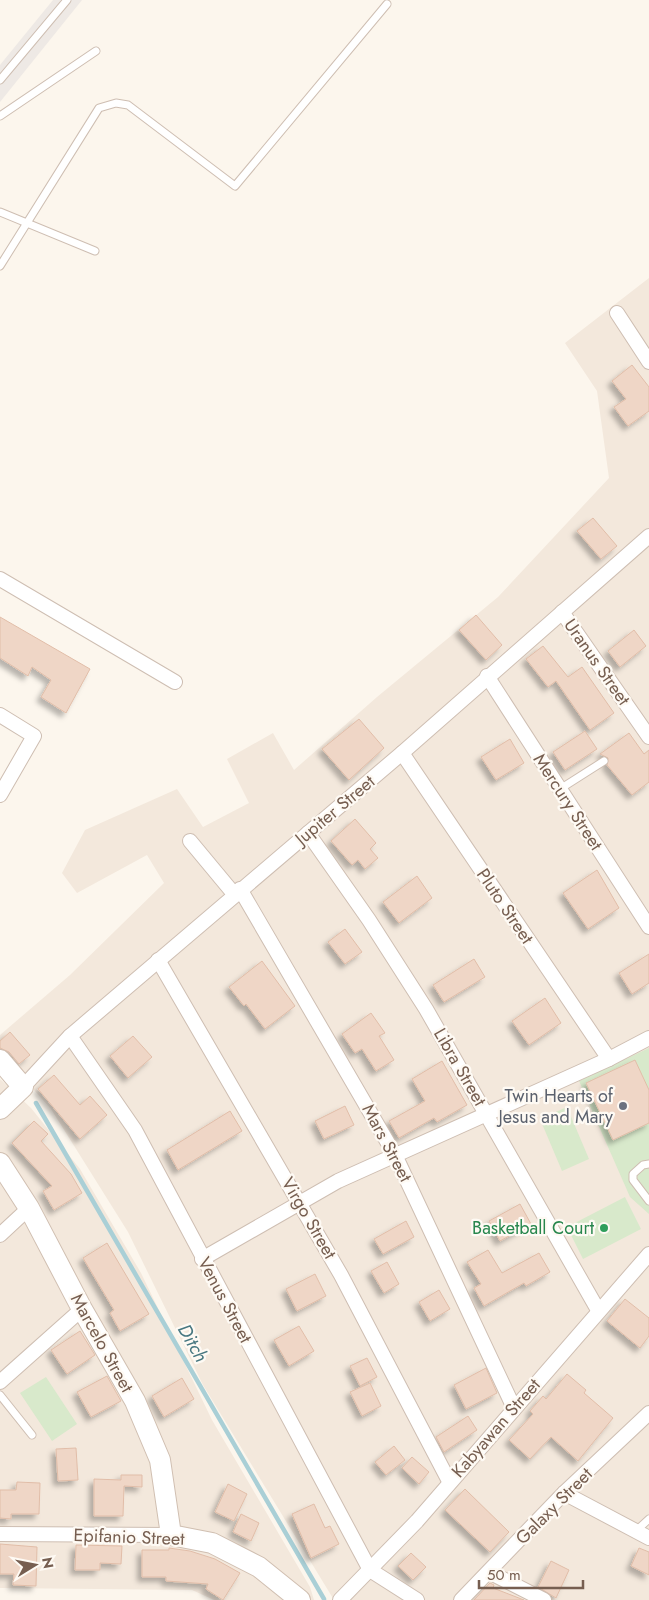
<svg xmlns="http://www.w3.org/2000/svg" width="649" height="1600" font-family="Jost,sans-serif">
<defs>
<filter id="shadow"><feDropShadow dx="-4.5" dy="4.5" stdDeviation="2.5" flood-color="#0004"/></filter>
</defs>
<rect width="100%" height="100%" fill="#fcf6ed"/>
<g fill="#f3e8dc">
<polygon points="649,278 649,1600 334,1600 203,1385 128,1232 51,1109 0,1052 0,1035 70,975 164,883 147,855 77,893 62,873 85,830 177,789 203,827 249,803 227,759 273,733 294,770 377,697 498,597 609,478 597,391 565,343"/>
<polygon points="0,1079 31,1108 80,1169 141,1273 212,1420 310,1587 314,1600 214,1600 192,1590 0,1588"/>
</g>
<polygon fill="#eee9e5" points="53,0 82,0 0,102 0,65"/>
<g fill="#d8e9cb">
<polygon points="649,1048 649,1214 630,1197 579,1081"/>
<polygon points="567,1107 589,1159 562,1171 540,1119"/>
<polygon points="625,1197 641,1229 583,1259 567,1227"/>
<polygon points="46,1377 77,1424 52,1441 20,1393"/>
</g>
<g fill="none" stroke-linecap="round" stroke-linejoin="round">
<polyline stroke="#a9cfd6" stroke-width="4.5" points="36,1103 324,1599"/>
</g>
<g fill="#efd6c6" stroke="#e1bda8" filter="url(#shadow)">
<polygon points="632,365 649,387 649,411 628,426 614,407 626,399 612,381"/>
<polygon points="593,518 617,546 601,559 577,531"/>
<polygon points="476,615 502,645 486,660 459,630"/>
<polygon points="0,617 90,669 66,713 41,697 51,680 32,667 28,676 0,658"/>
<polygon points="634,630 646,646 620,667 608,651"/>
<polygon points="543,646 568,677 582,667 614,713 590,730 556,681 548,687 526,659"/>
<polygon points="359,719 384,748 349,780 322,749"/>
<polygon points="585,731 597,749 565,770 553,752"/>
<polygon points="629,733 644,754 649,750 649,782 632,795 607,765 608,758 600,754"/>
<polygon points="510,739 524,763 496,780 481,757"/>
<polygon points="355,819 376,843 370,849 378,858 365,869 358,860 352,865 331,841"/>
<polygon points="597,870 619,908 588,929 563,893"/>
<polygon points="417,876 432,898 399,923 383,902"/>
<polygon points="345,929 362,952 345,964 328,942"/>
<polygon points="649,954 649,983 632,994 619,973"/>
<polygon points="474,959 485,977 444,1002 433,985"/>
<polygon points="262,961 295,1006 265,1029 246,1004 244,1006 229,987"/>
<polygon points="545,998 561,1023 529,1045 512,1021"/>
<polygon points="371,1013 385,1033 379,1036 394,1060 376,1071 362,1049 355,1053 342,1034"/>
<polygon points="10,1032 30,1055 19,1064 9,1052 0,1048 0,1041"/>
<polygon points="133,1036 152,1057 128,1078 110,1056"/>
<polygon points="635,1060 649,1090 649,1123 613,1140 586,1083"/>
<polygon points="442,1061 467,1105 437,1122 434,1118 399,1138 389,1121 425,1101 412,1079"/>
<polygon points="54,1075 80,1105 90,1096 107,1115 80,1139 38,1089"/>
<polygon points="345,1106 354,1125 324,1139 315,1121"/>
<polygon points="230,1111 242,1131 178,1170 167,1150"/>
<polygon points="34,1121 48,1134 41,1141 71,1174 82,1193 54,1210 43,1191 52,1186 12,1143"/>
<polygon points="520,1204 531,1224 500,1241 489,1221"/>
<polygon points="406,1221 414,1237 383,1254 374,1239"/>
<polygon points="107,1243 149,1314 120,1331 110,1313 114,1310 83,1258"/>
<polygon points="488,1250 502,1273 539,1253 550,1272 526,1286 524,1283 484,1306 474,1288 481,1284 467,1262"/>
<polygon points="387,1262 399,1284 384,1293 371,1271"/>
<polygon points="315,1274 326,1296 297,1311 286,1289"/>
<polygon points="439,1290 450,1309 430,1321 419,1302"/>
<polygon points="625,1299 649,1318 649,1336 640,1348 607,1321"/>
<polygon points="299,1326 314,1351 289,1366 274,1340"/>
<polygon points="80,1331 95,1355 67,1374 51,1350"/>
<polygon points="367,1358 377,1377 360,1386 350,1366"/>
<polygon points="486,1368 497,1393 466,1409 454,1385"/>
<polygon points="567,1374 586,1390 584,1393 613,1418 578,1461 551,1437 530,1459 509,1440 533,1414 530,1411 543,1396 546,1399"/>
<polygon points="107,1376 121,1401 91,1417 77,1392"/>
<polygon points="182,1378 194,1399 164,1417 152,1396"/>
<polygon points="370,1383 381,1406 362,1416 350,1392"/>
<polygon points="468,1416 477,1430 444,1452 436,1437"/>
<polygon points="394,1446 405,1460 386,1475 375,1462"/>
<polygon points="76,1448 78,1480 58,1481 56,1449"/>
<polygon points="412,1457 429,1472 419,1484 402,1468"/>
<polygon points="121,1475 142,1475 142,1487 124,1486 123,1516 94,1516 94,1479 121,1480"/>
<polygon points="17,1482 40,1483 39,1514 11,1514 11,1519 0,1518 0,1490 16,1490"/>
<polygon points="228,1484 247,1494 234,1521 215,1512"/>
<polygon points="465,1489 509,1532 490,1552 445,1510"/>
<polygon points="314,1504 325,1528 330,1526 339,1544 311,1558 292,1514"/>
<polygon points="241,1514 259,1523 251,1541 233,1532"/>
<polygon points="0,1544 37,1547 36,1586 13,1585 14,1574 0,1574"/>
<polygon points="76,1545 122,1546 121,1564 100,1563 100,1570 75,1570"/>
<polygon points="169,1548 190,1551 215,1559 240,1573 223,1600 206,1589 208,1584 166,1581 166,1577 142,1577 142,1550 169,1550"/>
<polygon points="639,1548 649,1552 649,1575 631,1566"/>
<polygon points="411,1553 426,1567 413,1580 398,1566"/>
<polygon points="551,1561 569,1570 556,1598 538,1587"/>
<polygon points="490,1583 494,1585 493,1588 524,1600 474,1600"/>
</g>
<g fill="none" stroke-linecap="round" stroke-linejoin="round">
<g stroke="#cebeb2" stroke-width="9">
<g id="lane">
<polyline points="0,80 67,0"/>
<polyline points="0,116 96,51"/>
<polyline points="0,212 95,251"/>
<polyline points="0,266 99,108 116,103 128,105 235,186 387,4"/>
<polyline points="560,789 604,761"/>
<polyline points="649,1164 643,1165 633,1174 633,1180 649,1201"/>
<polyline points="0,1395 32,1435"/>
<polyline points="636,1531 649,1519"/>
</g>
</g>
<g stroke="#cebeb2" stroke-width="16">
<g id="street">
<polyline points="617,313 649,362"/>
<polyline points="0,579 175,682"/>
<polyline points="562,612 649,737"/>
<polyline points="487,676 649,927"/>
<polyline points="0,715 34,736 0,795"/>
<polyline points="402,753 609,1059"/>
<polyline points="308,833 369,920 426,1009 598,1310"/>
<polyline points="190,841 234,894"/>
<polyline points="240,889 395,1155 514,1408"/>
<polyline points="158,960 341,1275 449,1481"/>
<polyline points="70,1036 135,1130 370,1570 417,1600"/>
<polyline points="23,1087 70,1036 402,753 649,536"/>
<polyline points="0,1235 29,1208"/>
<polyline points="202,1259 338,1181 609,1059 649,1038"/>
<polyline points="0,1382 82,1309"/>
<polyline points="564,1493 649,1538"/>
<polyline points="0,1534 171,1535"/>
<polyline points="489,1572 544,1600"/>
<polyline points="340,1600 417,1521 649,1254"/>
<polyline points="461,1600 564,1493 649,1413"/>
</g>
</g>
<g stroke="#d0bfb1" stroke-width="22">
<g id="secondary">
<polyline points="0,1060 23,1087 0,1109"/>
<polyline points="0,1163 29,1208 82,1309 135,1401 160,1460 171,1535 212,1543 259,1567 300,1600"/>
</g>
</g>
<use href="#lane" stroke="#fff" stroke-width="7"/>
<use href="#street" stroke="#fff" stroke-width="14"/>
<use href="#secondary" stroke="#fff" stroke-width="20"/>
</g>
<circle fill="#6b7280" stroke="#fefaf4" stroke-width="2" cx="623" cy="1106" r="5"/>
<circle fill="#2e9e5b" stroke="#fefaf4" stroke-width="2" cx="604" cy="1228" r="5"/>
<g text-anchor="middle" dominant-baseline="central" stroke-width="4.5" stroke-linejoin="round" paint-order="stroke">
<g font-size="18" fill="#765e50" stroke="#fefaf4">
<text transform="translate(597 662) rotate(55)">Uranus Street</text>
<text transform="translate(568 802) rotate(57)">Mercury Street</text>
<text transform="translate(335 810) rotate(-40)">Jupiter Street</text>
<text transform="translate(505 906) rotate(56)">Pluto Street</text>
<text transform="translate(460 1067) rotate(60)">Libra Street</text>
<text transform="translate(387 1143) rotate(62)">Mars Street</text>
<text transform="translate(309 1218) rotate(60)">Virgo Street</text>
<text transform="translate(225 1300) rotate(62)">Venus Street</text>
<text transform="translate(102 1343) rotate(61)">Marcelo Street</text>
<text transform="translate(496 1428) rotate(-49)">Kabyawan Street</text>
<text transform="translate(554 1506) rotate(-45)">Galaxy Street</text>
<text transform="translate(129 1537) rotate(2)">Epifanio Street</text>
</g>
<g font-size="18" fill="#5b616d" stroke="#fefaf4" text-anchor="end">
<text x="613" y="1096">Twin Hearts of<tspan x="613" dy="21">Jesus and Mary</tspan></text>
</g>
<g font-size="18" fill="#27864d" stroke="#fefaf4" text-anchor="end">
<text x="594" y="1228">Basketball Court</text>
</g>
<g font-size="19" font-style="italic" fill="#477780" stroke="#fefaf4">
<text transform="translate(193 1343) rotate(60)">Ditch</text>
</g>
</g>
<g transform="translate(35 1565) rotate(80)" stroke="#fefaf4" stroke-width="4" paint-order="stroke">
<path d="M0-4L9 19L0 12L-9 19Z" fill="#765e50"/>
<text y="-8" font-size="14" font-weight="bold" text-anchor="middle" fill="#765e50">N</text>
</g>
<path d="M479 1580v8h104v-8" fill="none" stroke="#765e50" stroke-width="2.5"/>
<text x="487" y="1580" font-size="15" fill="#765e50" stroke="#fefaf4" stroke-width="4" paint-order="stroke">50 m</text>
</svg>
